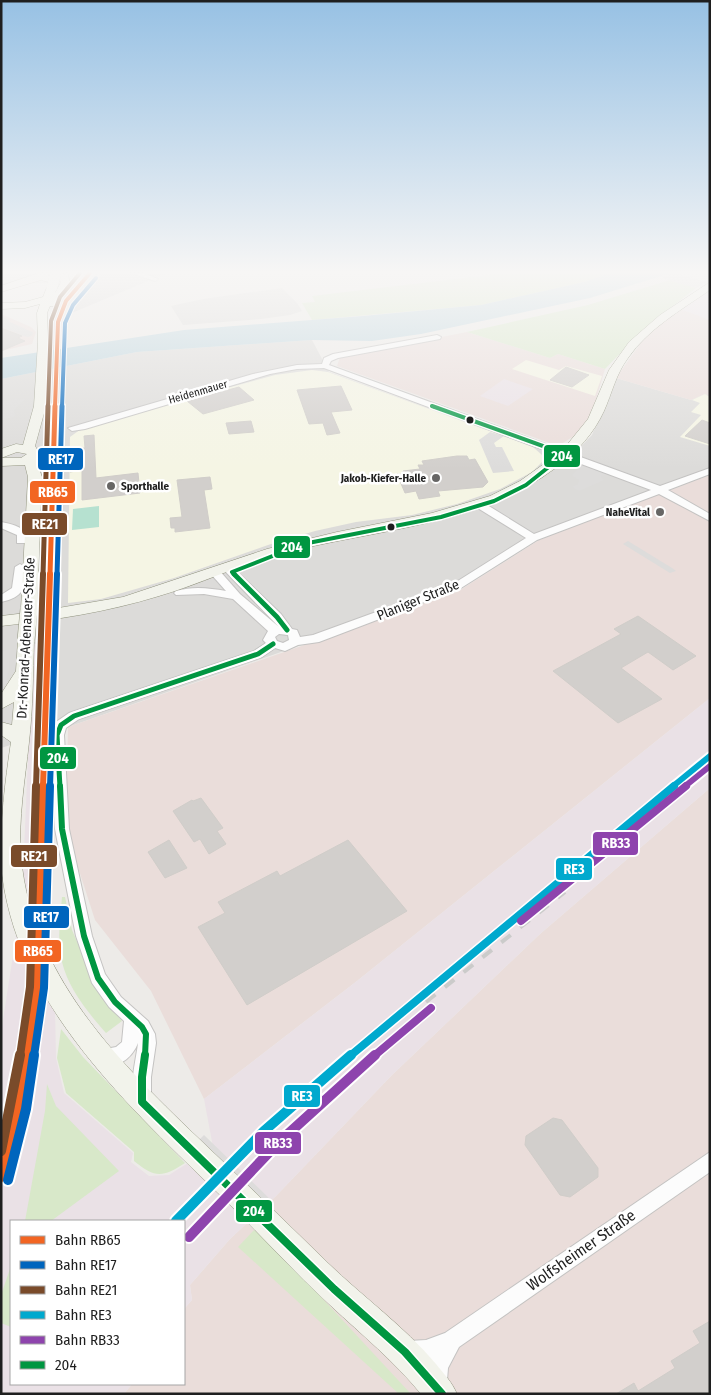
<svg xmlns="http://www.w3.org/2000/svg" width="711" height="1395" font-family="'Fira Sans Condensed',sans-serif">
<rect width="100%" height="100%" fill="#edebe8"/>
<g fill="#dcdbd9">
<polygon points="1,273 50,273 48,283 30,283 1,292"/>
<polygon points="104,273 167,273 67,315 84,287"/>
<polygon points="282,288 297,303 302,311 290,315 261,319 183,325 171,306 203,299"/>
<polygon points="312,340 329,372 533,447 567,461 592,435 616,378 691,400 705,394 710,396 710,475 539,540 451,592 68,727 1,748 1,379 137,352"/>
</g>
<g fill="#eaddda">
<polygon points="710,288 710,396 705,394 691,400 616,378 640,344 659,324"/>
<polygon points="1,314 31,327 36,332 32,344 1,351"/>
<polygon points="467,332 550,358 558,354 605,369 592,413 579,433 558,446 337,366 340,357"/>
<polygon points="710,475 710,698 357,981 204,1099 151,991 95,920 66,830 68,727 457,592 539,540"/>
<polygon points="710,788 710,1394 124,1394 132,1384 184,1384 184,1309 192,1300 190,1285 230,1239 276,1196 391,1076 540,934"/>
</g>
<g fill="#eae1e6">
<polygon points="84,273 92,273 76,290 64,311 60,344 50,346 54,311 67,290"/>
<polygon points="710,288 710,320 680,309"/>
<polygon points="504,379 533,389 508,406 480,396"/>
<polygon points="59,403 50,606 38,608 47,405"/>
<polygon points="54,641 45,940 54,957 56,1058 64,1093 133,1153 131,1162 149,1176 169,1175 213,1147 204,1099 357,981 710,698 710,788 540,934 391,1076 276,1196 230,1239 190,1285 192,1300 184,1309 184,1221 11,1221 11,1384 132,1384 124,1394 1,1394 1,1033 22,897 33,644"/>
</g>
<g fill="#f5f5e4">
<polygon points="526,360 559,370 566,366 602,376 595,396 512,369"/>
<polygon points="312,370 328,372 533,447 542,455 544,460 532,472 500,489 457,504 412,515 356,522 315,531 268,545 174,578 101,599 68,603 70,437 81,429 179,401 275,375"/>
<polygon points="705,394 710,397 710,446 680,437 701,415 691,412 700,403 692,400"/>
</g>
<g fill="#d8e8c9">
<polygon points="506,273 610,273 584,282 481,305 312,320 302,303 315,302 312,296"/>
<polygon points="670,280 696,288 646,327 605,369 558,354 550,358 467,332 588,305"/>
<path d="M62,897H65L72,930L100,994L122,1021L106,1033C89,1014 68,988 62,962C57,941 60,919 62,897Z"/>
<path d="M61,1029L83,1057L185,1163C162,1178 155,1178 134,1161V1152L66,1093L57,1058Z"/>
<polygon points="47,1084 56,1106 119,1171 51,1221 25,1221 45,1111"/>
<polygon points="254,1230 271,1243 411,1394 399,1394 238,1247"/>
<polygon points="11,1266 11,1327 1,1323 1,1295"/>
</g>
<polygon fill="#b6e1d0" points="99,506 99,527 72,530 73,509"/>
<g fill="#dddcdb">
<polygon points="671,273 676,273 706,282 696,288 662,278"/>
<polygon points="1,316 10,320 8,321 34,333 31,334 33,335 28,337 24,336 1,327"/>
<polygon points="60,344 59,403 47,405 50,346"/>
<polygon points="25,399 14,410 15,416 1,421 1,401"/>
<polygon points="490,432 504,436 494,443 496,447 502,447 514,471 493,473 479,440"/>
<polygon points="582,465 607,474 601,476 604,480 579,491 572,487 578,484 579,480 571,475"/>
<polygon points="628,541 672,568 676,571 670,573 623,544"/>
<polygon points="54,606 54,641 33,644 22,609"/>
<polygon points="10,649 9,670 1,698 1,651"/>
<polygon points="204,1135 274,1203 252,1228 182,1157"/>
</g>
<polygon fill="#bdd5de" points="610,273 671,273 590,298 421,334 372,341 312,340 137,352 1,379 1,358 184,330 363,316 481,305 584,282"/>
<g fill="#d2cfcc" stroke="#d0cdc9">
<polygon points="1,328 22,336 18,338 25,341 1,351"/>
<polygon points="566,367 589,375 572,387 550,380"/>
<polygon points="341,386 352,410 331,412 340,433 327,435 323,423 309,424 297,390"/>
<polygon points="239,387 254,400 203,414 187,401"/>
<polygon points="702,420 710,423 710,444 685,436"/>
<polygon points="251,421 254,432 229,434 226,423"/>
<polygon points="94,435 96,478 138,473 140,493 82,500 82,470 70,472 70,450 85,448 84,436"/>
<polygon points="457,456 467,456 469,460 475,459 488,482 483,487 438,491 440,496 419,499 416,491 405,493 397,474 404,474 403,471 420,469 418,465 424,465 422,461"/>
<polygon points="210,477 212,489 204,490 210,528 175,532 175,528 171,528 170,518 182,517 177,480"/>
<polygon points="638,616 696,656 673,670 648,652 621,668 662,699 618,723 553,671 621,634 614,629"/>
<polygon points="201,798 223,828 217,831 226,844 209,854 200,839 194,842 173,811 192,800 193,801"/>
<polygon points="169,840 187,868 165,878 148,852"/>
<polygon points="348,840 407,911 247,1005 198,927 225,913 218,902 277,871 280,876"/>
<polygon points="553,1118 562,1120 598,1168 598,1177 570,1197 560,1195 525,1145 526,1136"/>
<polygon points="710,1321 710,1394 616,1394 634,1383 638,1391 675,1368 671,1361 700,1343 693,1331"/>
</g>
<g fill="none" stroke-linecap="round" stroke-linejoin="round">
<g stroke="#c4c3c2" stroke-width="2">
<g id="street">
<polygon points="131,273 143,273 158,279 155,281"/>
<path d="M437,335L441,337L440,339L338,358L331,361L329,365L660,486L710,468V474L668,490L710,514V521L659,494L537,540L461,588L319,642L298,645L285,651L275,648L262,657L79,719L66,728L64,735L69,829L92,936L105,974L121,997L148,1021L155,1034L156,1043L151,1077V1098L148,1104L142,1107L136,1104C128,1086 136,1062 138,1043C131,1061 114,1071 95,1063L92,1057L95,1051L116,1047L122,1042L124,1021L109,1007L92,983L76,936L55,829L50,735L56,722L69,713L254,651L266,643L263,640L268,631L233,599L204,594L176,595L174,593L176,591C193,586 209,588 226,591L210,573L209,571L210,569H218L240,594L279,627L221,567L226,564L230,565L281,614L292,629L297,630L300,637L313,635L453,584L526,538L476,507V503H484L534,534L651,490L324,368L297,369L270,374L85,429L72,431L68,428L253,374L297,365L322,364L324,358L333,354ZM279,634L288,635L289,640L283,643L277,641L275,637Z"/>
<path d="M1,522C11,524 21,526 27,534L25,543H17V535L1,528Z"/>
<path d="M20,564L25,567C25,589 24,597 1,602V595L12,588L15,567Z"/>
<polygon points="710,1152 710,1172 459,1347 448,1368 447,1380 444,1388 436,1391 428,1388 425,1380 428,1361 408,1363 400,1360 397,1352 400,1344 408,1341 426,1340 445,1333"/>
</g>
</g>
<g stroke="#939581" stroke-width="1">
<g id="secondary">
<path d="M62,274H68L70,284L57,306H50L47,313L48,342L46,406L35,446L40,454L36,460L42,477L37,609L35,612L123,597L267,549L337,532L432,513L490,496L520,481L548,461L566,446L588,419L609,370L629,342L660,315L710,282V290C681,310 648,329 628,358C616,374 612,393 604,411C594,433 577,452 557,467C477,527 374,529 280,554C239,565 200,584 159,596C107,612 55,620 1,626V616L26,613L21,609L28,477L25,465L1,466V458H21L27,454L17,452L1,458V449L16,444L23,445L34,406L38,342L37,313L40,304L25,308L1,309V303L25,302L43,297L47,287L52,284L57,287L55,293L60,284Z"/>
<path d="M26,635L32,636L34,640C33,674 33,708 29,742C25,780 18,818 21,857C32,982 129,1072 214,1153C252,1189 290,1226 328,1263C363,1297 404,1326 436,1364C444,1374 452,1382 457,1394H421C394,1361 362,1335 331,1306C294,1272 260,1234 224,1199C130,1107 13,1004 1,864C0,823 5,782 11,742L1,735V722L12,725L14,702L1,709V694L16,671L18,640L20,636Z"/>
</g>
</g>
<g stroke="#a29986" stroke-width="1">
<path id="primary" d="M39,273H50L48,276C56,277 62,273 70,273L62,281L52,283L41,280L1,292V286Z"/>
</g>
<use href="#street" fill="#fcfcfc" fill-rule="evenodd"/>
<use href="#secondary" fill="#f2f3eb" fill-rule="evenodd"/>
<use href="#primary" fill="#f0ece5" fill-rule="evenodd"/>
<polyline stroke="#cbcbca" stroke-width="4" stroke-dasharray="12 12" stroke-linecap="butt" points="426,1002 565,892"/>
<g stroke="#939581" stroke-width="11" stroke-linecap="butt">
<polyline id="secondary-bridge-far1" points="52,287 56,273"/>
</g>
<g stroke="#939581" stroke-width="18" stroke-linecap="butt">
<polyline id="secondary-bridge" points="26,640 29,609"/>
</g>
<use href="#secondary-bridge-far1" stroke="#f2f3eb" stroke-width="11"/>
<use href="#secondary-bridge" stroke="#f2f3eb" stroke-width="17"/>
<g stroke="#fff" stroke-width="5.5">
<polyline id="bus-1-far4" points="432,406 434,407"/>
</g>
<g stroke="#fff" stroke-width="7">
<polyline id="bus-1-far3" points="235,575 232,572 303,544 441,517 494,501 526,485 565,454 432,406"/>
</g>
<g stroke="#fff" stroke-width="9">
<g id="bus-1-far2">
<polyline points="234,574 277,617 287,630"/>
<polyline points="60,787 57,735 61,725 74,716 258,654 273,644"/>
</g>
</g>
<g stroke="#fff" stroke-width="10">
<polyline id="bus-1-far1" points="60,786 62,829 84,936 98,978 115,1002 142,1027 146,1034 145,1056"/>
</g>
<g stroke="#fff" stroke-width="11">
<polyline id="bus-1" points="145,1055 142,1077 142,1102 334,1289 405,1352 442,1394"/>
</g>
<use href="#bus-1-far4" stroke="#009641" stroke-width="3"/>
<use href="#bus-1-far3" stroke="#009641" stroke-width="4"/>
<use href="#bus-1-far2" stroke="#009641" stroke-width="5"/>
<use href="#bus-1-far1" stroke="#009641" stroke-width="6"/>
<use href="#bus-1" stroke="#009641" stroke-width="8"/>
<g stroke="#fff" stroke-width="6">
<polyline id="rail-1-far4" points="55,407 58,322 66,301 90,273"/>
</g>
<g stroke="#fff" stroke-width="8">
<polyline id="rail-1-far3" points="50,575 55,406"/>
</g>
<g stroke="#fff" stroke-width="10">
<polyline id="rail-1-far2" points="43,787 50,574"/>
</g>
<g stroke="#fff" stroke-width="11">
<polyline id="rail-1-far1" points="27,1056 37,988 43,786"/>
</g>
<g stroke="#fff" stroke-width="14">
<polyline id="rail-1" points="1,1177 19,1108 27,1055"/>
</g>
<g stroke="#fff" stroke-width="6">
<polyline id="rail-2-far4" points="62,407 65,323 73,305 96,278"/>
</g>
<g stroke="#fff" stroke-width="8">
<polyline id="rail-2-far3" points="57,575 62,406"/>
</g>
<g stroke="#fff" stroke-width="10">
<polyline id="rail-2-far2" points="50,787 57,574"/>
</g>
<g stroke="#fff" stroke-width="11">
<polyline id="rail-2-far1" points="34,1056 44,988 50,786"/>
</g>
<g stroke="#fff" stroke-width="14">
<polyline id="rail-2" points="8,1180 26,1109 34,1055"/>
</g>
<g stroke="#fff" stroke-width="6">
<polyline id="rail-3-far4" points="48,407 51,321 60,297 80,273"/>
</g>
<g stroke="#fff" stroke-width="8">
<polyline id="rail-3-far3" points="43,575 48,406"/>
</g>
<g stroke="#fff" stroke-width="10">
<polyline id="rail-3-far2" points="36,787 43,574"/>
</g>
<g stroke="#fff" stroke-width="11">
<polyline id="rail-3-far1" points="20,1056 30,987 36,786"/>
</g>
<g stroke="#fff" stroke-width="14">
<polyline id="rail-3" points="1,1151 20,1055"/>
</g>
<g stroke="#fff" stroke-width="10">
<polyline id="rail-4-far2" points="672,787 710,756"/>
</g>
<g stroke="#fff" stroke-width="11">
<polyline id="rail-4-far1" points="350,1056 674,786"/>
</g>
<g stroke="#fff" stroke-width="14">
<polyline id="rail-4" points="176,1221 264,1131 351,1055"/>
</g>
<g stroke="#fff" stroke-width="10">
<polyline id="rail-5-far2" points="684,787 710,766"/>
</g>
<g stroke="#fff" stroke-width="11">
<g id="rail-5-far1">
<polyline points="521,921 686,786"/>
<polyline points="374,1056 431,1008"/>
</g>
</g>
<g stroke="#fff" stroke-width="14">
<polyline id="rail-5" points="189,1237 278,1143 375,1055"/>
</g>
<use href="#rail-1-far4" stroke="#f26522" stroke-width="4"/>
<use href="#rail-1-far3" stroke="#f26522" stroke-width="5"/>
<use href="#rail-1-far2" stroke="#f26522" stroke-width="6"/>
<use href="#rail-1-far1" stroke="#f26522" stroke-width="8"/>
<use href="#rail-1" stroke="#f26522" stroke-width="10"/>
<use href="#rail-2-far4" stroke="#0065bd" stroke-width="4"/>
<use href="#rail-2-far3" stroke="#0065bd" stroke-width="5"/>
<use href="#rail-2-far2" stroke="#0065bd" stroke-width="6"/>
<use href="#rail-2-far1" stroke="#0065bd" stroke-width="8"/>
<use href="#rail-2" stroke="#0065bd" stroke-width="10"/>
<use href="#rail-3-far4" stroke="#7a4b2a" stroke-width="4"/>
<use href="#rail-3-far3" stroke="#7a4b2a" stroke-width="5"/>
<use href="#rail-3-far2" stroke="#7a4b2a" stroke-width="6"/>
<use href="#rail-3-far1" stroke="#7a4b2a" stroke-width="8"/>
<use href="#rail-3" stroke="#7a4b2a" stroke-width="10"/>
<use href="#rail-4-far2" stroke="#00a9ce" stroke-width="6"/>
<use href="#rail-4-far1" stroke="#00a9ce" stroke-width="8"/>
<use href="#rail-4" stroke="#00a9ce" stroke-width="10"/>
<use href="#rail-5-far2" stroke="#8e44ad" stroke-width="6"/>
<use href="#rail-5-far1" stroke="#8e44ad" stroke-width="8"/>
<use href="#rail-5" stroke="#8e44ad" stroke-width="10"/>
</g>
<linearGradient id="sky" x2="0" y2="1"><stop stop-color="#97c1e4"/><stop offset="0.58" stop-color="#f7f6f5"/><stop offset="1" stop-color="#f7f6f5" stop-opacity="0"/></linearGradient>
<rect width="711" height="469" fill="url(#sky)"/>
<g fill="#1f1f1f" stroke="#fff" stroke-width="2">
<circle cx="470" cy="420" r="4.5"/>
<circle cx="391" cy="527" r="4.5"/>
</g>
<g fill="#676665" stroke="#fff" stroke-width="2">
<circle cx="436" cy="478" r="5"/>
<circle cx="111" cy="486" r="5"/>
<circle cx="660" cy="512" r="5"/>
</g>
<g text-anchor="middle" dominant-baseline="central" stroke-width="5" stroke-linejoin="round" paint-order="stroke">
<g font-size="11" fill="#1f1f1f" stroke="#fff">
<text transform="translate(198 392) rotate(-16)">Heidenmauer</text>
</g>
<g font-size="11" font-weight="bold" fill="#1f1f1f" stroke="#fff" text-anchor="end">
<text x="426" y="478">Jakob-Kiefer-Halle</text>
<text x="121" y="486" text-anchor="start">Sporthalle</text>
<text x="650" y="512">NaheVital</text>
</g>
<g font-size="14" fill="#1f1f1f" stroke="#fff">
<text transform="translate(418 600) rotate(-22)">Planiger Straße</text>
<text transform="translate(26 638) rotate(-87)">Dr.-Konrad-Adenauer-Straße</text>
</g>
<g font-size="16" fill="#1f1f1f" stroke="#fff">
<text transform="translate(581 1250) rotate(-35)">Wolfsheimer Straße</text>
</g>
</g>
<g stroke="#fff" stroke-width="2">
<rect x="543" y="444" width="38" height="24" rx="5" fill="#009641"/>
<rect x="37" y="447" width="47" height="24" rx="5" fill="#0065bd"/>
<rect x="29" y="480" width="47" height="24" rx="5" fill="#f26522"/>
<rect x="21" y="512" width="47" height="24" rx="5" fill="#7a4b2a"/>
<rect x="273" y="535" width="38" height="24" rx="5" fill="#009641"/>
<rect x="39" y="746" width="38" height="24" rx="5" fill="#009641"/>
<rect x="592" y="831" width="47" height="25" rx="5" fill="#8e44ad"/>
<rect x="10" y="844" width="48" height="24" rx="5" fill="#7a4b2a"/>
<rect x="555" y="857" width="38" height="24" rx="5" fill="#00a9ce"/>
<rect x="23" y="905" width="47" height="24" rx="5" fill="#0065bd"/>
<rect x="14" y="939" width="48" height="24" rx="5" fill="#f26522"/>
<rect x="283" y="1084" width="38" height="24" rx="5" fill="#00a9ce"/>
<rect x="254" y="1131" width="48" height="24" rx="5" fill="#8e44ad"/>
<rect x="235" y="1199" width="38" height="24" rx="5" fill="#009641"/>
</g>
<g font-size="14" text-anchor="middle" font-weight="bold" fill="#fff">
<text x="562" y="461">204</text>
<text x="61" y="464">RE17</text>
<text x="53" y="497">RB65</text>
<text x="45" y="529">RE21</text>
<text x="292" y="552">204</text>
<text x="58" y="763">204</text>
<text x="616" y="848">RB33</text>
<text x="34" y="861">RE21</text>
<text x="574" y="874">RE3</text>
<text x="46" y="922">RE17</text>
<text x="38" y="956">RB65</text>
<text x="302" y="1101">RE3</text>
<text x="278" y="1148">RB33</text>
<text x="254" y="1216">204</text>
</g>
<rect width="711" height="1395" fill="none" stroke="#1f1f1f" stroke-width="5"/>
<rect x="10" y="1220" width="175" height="165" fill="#ffffff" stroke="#a5a5a5"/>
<rect x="20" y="1236" width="25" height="8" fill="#f26522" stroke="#a5a5a5"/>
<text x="55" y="1245" font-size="15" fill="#1f1f1f">Bahn RB65</text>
<rect x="20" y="1261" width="25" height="8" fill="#0065bd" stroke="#a5a5a5"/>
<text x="55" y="1270" font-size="15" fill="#1f1f1f">Bahn RE17</text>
<rect x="20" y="1286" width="25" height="8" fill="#7a4b2a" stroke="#a5a5a5"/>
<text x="55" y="1295" font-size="15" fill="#1f1f1f">Bahn RE21</text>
<rect x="20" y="1311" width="25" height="8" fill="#00a9ce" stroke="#a5a5a5"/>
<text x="55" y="1320" font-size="15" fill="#1f1f1f">Bahn RE3</text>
<rect x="20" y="1336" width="25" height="8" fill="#8e44ad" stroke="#a5a5a5"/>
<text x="55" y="1345" font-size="15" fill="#1f1f1f">Bahn RB33</text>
<rect x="20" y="1361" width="25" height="8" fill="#009641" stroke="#a5a5a5"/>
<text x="55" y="1370" font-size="15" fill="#1f1f1f">204</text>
</svg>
